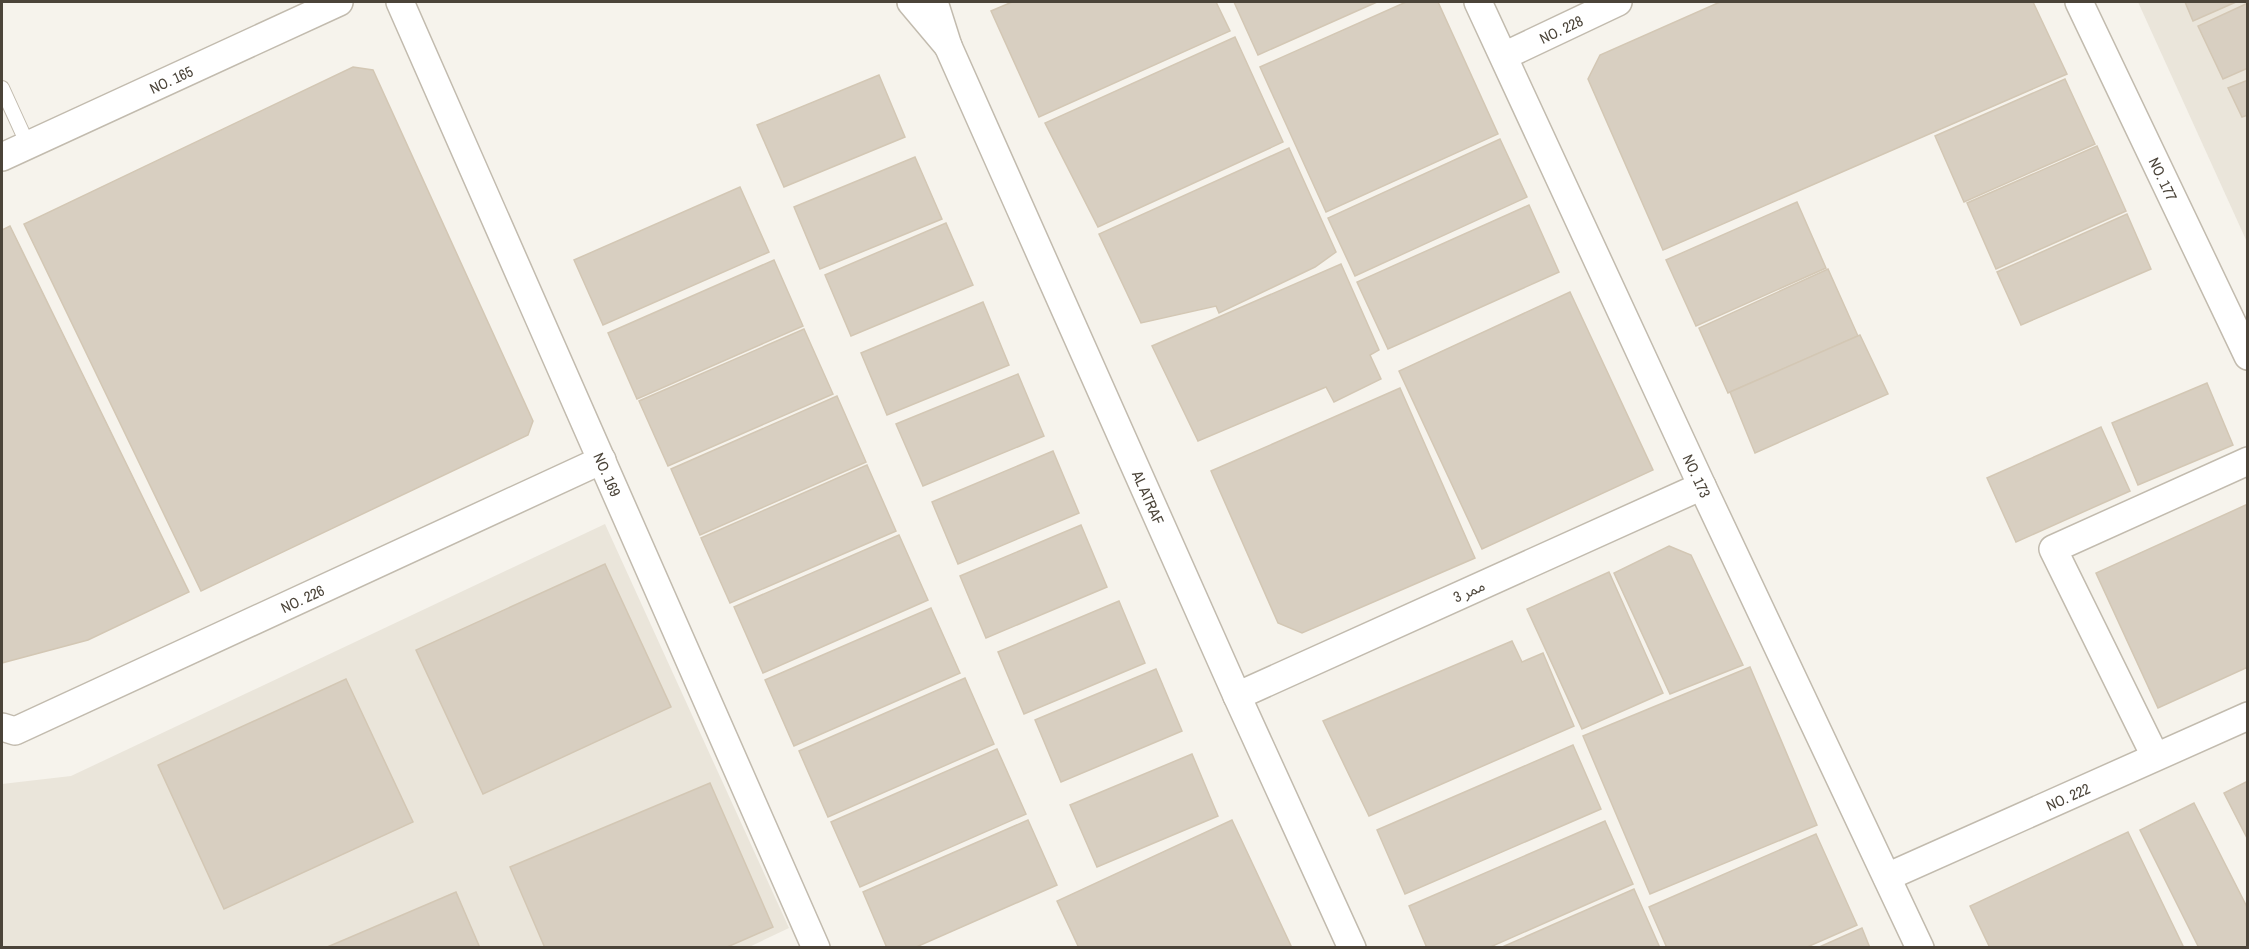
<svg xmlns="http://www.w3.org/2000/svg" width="2249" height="949" font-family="'Archivo Narrow','Noto Sans Arabic',sans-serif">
<rect width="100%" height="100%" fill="#f6f3ec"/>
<g fill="#eae5da">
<polygon points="2138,2 2247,2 2247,242"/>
<polygon points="605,524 789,928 747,948 2,947 2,784 71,776"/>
</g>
<g fill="#d8cfc1" stroke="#d3c7b4" stroke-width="1.5">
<polygon points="1012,2 1216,2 1230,31 1039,117 991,11"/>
<polygon points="1234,2 1377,2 1258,55"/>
<polygon points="1406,2 1438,2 1498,134 1326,212 1260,67"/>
<polygon points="1720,2 2033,2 2067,74 1663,250 1588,79 1600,55"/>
<polygon points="2185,2 2236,2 2193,21"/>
<polygon points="2248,3 2248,68 2223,79 2198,26"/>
<polygon points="1235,37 1283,142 1098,227 1045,123"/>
<polygon points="353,67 373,70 533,421 528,435 201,591 24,224"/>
<polygon points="879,75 905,137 784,187 757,125"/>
<polygon points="2065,79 2095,144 1964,202 1935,136"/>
<polygon points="2248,80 2248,115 2242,117 2228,88"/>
<polygon points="1500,139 1527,197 1355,276 1328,218"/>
<polygon points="2097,146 2126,211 1996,269 1967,203"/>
<polygon points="1289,148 1336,252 1315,267 1219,313 1216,306 1141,323 1099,234"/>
<polygon points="915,157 942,219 820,269 794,207"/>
<polygon points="740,187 769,252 603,325 574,260"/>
<polygon points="1797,202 1826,268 1696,326 1666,260"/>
<polygon points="1529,205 1559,272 1388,349 1357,282"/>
<polygon points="2127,214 2151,269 2021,325 1997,272"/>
<polygon points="946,223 973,285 851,336 825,275"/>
<polygon points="10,226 189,592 88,640 2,663 2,230"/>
<polygon points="774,260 803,326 637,399 608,333"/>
<polygon points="1341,264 1379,350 1370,355 1381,379 1334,402 1326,387 1198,441 1152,346"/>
<polygon points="1828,269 1858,336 1728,393 1699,328"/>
<polygon points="1570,292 1653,470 1482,549 1399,371"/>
<polygon points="983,302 1009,365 887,415 861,353"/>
<polygon points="804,329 833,394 668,466 639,401"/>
<polygon points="1860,335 1888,394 1755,453 1730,392"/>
<polygon points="1018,374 1044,436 923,486 896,424"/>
<polygon points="2207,383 2233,445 2138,485 2112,423"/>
<polygon points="1400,388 1475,558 1302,633 1278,623 1211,471"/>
<polygon points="837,396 866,462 700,535 671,469"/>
<polygon points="2101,427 2130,491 2016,542 1987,478"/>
<polygon points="1053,451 1079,513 958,564 932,502"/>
<polygon points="867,465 896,531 730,603 701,538"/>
<polygon points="2248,504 2248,667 2158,708 2096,573"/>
<polygon points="1081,525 1107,587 986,638 960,576"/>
<polygon points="899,535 928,600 763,673 734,607"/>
<polygon points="1669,546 1691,555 1743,665 1670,694 1614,573"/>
<polygon points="605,564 671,707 483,794 416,650"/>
<polygon points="1609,572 1663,693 1582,729 1527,609"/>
<polygon points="1119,601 1145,663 1024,714 998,652"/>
<polygon points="931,608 960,673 794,746 765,680"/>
<polygon points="1512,641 1522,662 1543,653 1574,726 1369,816 1323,721"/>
<polygon points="1750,667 1817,825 1650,894 1583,736"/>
<polygon points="1156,669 1182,731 1061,782 1035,720"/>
<polygon points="965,678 994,744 828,817 799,751"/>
<polygon points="346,679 413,822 224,909 158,765"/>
<polygon points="1573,745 1601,809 1405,894 1377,830"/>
<polygon points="997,749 1026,814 860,887 831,822"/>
<polygon points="1192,754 1218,816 1097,867 1070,805"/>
<polygon points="2248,781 2248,840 2224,793"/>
<polygon points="710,783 773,927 725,948 545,948 510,867"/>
<polygon points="2194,803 2248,909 2248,948 2199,948 2140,830"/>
<polygon points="1028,820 1057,885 914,948 887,948 863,892"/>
<polygon points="1232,820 1292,948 1079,948 1057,901"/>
<polygon points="1605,821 1633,884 1488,948 1427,948 1409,906"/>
<polygon points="2128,832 2184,948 1990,948 1970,906"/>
<polygon points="1816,834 1857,925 1805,948 1667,948 1649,907"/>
<polygon points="1634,889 1660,948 1500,948"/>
<polygon points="456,892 480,948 325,948"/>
<polygon points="1862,928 1870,948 1817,948"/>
</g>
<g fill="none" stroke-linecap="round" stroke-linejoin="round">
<g stroke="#c2bbae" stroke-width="16">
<polyline id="service" points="2,88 28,145"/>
</g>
<g stroke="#c2bbae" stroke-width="30">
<g id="minor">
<path id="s1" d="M400,2L816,948"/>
<polyline points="911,2 948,46 934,2"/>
<path id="s2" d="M1478,2L1702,486L1920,948"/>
<path id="s3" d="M2079,2L2248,356"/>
<path id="s4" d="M948,46L1237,696L1352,948"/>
<path id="s5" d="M1504,56L1618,2"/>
<path id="s6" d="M2,157L339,2"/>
<polyline points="1237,696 1702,486"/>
<path id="s7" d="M2,727L15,731L602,460"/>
<polyline points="2155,756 2053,549 2248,461"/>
<path id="s8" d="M1887,877L2248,716"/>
</g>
</g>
<use href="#service" stroke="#fff" stroke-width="14"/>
<use href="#minor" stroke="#fff" stroke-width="27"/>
</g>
<g text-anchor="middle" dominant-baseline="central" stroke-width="4.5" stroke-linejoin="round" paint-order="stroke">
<g font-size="15" fill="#4b4439" stroke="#fff">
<text stroke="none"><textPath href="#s5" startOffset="63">NO. 228</textPath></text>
<text stroke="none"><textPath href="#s6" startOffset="186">NO. 165</textPath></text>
<text stroke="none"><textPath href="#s3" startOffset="196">NO. 177</textPath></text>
<text stroke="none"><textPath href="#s1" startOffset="516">NO. 169</textPath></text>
<text stroke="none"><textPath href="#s2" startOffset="522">NO. 173</textPath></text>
<text stroke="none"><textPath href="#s4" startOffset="494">AL ATRAF</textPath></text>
<text transform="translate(1469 591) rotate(-24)">ممر 3</text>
<text stroke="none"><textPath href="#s7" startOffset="330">NO. 226</textPath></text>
<text stroke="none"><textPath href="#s8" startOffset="198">NO. 222</textPath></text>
</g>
</g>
<rect width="2249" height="949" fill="none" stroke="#4b4439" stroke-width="6"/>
</svg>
